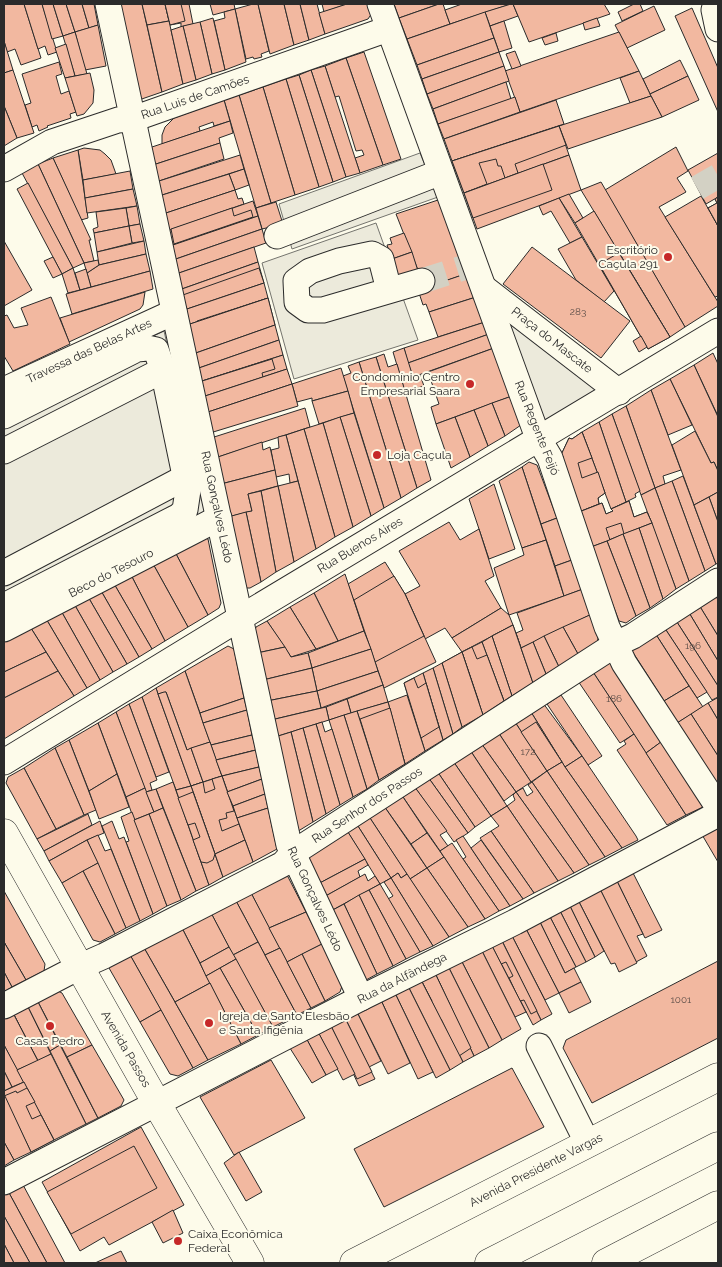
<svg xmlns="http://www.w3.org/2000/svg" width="722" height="1267" font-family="Raleway,sans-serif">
<rect width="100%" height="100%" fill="#fdfbea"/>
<g fill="#eceadb" stroke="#74746e">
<polygon points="420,153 438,197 292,249 279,204"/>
<polygon points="376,223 418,340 294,379 262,263"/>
<polygon points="512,320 599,390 547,421 542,421 505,325"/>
<polygon points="164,331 205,512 4,618 4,407"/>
</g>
<g fill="#f2b8a0" stroke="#2b2b2b">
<polygon points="4,4 24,4 41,58 21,65 15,49 7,52 4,41"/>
<polygon points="24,4 42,4 57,52 48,55 45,46 38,49"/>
<polygon points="42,4 53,4 63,36 52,39"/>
<polygon points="53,4 66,4 75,32 63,36"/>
<polygon points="66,4 82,4 89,28 75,32"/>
<polygon points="82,4 94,4 98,25 89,28"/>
<polygon points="115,4 142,4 162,92 136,101"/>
<polygon points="142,4 165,4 169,21 147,25"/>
<polygon points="165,4 189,4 193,24 181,27 181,23 170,25"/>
<polygon points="165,4 181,4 185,21 170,25"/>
<polygon points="210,4 234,4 235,9 213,15"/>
<polygon points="253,4 258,4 269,51 261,54 262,57 254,59 253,57 246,59 235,9"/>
<polygon points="258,4 284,4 294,45 270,54"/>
<polygon points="284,4 300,4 309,40 294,45"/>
<polygon points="300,4 317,4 325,34 309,40"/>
<polygon points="322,4 347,4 324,12"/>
<polygon points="347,4 368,4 372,13 368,19 325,34 319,13"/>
<polygon points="394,4 439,4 399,18"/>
<polygon points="439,4 443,4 450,24 407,39 399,18"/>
<polygon points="462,4 511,4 450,24 445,10"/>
<polygon points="511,4 513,4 518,16 490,26 485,12"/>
<polygon points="513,4 604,4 610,14 529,42"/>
<polygon points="634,4 640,4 643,11 622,21 618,12"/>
<polygon points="654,6 665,30 627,48 615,25"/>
<polygon points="692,8 718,68 718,112 675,16"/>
<polygon points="235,9 246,62 225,70 214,21 225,18 224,12"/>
<polygon points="485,12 494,38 417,65 407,39"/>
<polygon points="213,18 225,70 212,74 200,22"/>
<polygon points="597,18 600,26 585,30 583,23"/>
<polygon points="169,21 183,84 162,92 147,25"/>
<polygon points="504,21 512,48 499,52 490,26"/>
<polygon points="200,22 212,74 196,80 183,26"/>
<polygon points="98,25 106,66 85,70 75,32"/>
<polygon points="183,26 196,80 183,84 171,30"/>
<polygon points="75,32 87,74 75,76 63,36"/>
<polygon points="619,32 639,71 520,112 505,71"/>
<polygon points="556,33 558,41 545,45 542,38"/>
<polygon points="494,38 499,52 422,79 417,65"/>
<polygon points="4,41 13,70 4,73"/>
<polygon points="66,44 75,76 65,78 55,48"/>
<polygon points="515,51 521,66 512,69 506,54"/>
<polygon points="364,52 401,159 383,165 346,58"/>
<polygon points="499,52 504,66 427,94 422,79"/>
<polygon points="346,58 383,165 360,173 355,158 364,155 362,150 356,151 339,96 335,97 325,66"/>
<polygon points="680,60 688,76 650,94 643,79"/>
<polygon points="59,62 62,74 56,76 61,94 69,91 76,112 70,114 71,118 47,126 48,127 39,131 37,125 32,127 25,105 31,103 22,74"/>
<polygon points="325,66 360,173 346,177 311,70"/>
<polygon points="504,66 509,81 433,109 427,94"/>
<polygon points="13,70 34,133 17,138 4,106 4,73"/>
<polygon points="311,70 346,177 333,182 299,75"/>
<polygon points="639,71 651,96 630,103 620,78"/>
<polygon points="90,73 94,90 93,103 84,114 77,116 65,78"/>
<polygon points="299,75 333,182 319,187 286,79"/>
<polygon points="688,76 699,100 662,117 650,94"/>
<polygon points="286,79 319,187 295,195 263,87"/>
<polygon points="506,82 511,99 438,124 433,109"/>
<polygon points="263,87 295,195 271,203 239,95"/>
<polygon points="239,95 271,203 256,208 224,100"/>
<polygon points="651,96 662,117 568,149 559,126"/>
<polygon points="515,97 520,112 444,139 438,124"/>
<polygon points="224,100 230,121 214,126 213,122 199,127 200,131 162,144 162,135 165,127 174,118"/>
<polygon points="556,100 564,124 452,161 444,139"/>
<polygon points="4,106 17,138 4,146"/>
<polygon points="230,121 233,133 219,138 220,143 153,165 149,148"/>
<polygon points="559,126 569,155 464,193 452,161"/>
<polygon points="559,126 566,145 515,164 518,173 505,178 501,166 498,166 496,159 479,163 487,184 464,193 452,161"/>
<polygon points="220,143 224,159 156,182 153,165"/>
<polygon points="676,147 688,171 677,178 686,192 659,207 718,302 718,306 685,327 605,190"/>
<polygon points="84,148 100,150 105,154 111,160 116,174 83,180 78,150"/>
<polygon points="78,150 88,218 81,220 53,158"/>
<polygon points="718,153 718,197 706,204 688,170"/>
<polygon points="240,155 244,169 159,196 156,182"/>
<polygon points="569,155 581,190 477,229 464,193"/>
<polygon points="53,158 91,240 89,240 94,261 84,263 38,164"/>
<polygon points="38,164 84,263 73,268 22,173"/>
<polygon points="543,164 552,190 473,218 464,193"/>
<polygon points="244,169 249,185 235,190 229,174"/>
<polygon points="130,171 133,189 85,198 83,180"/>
<polygon points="229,174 235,190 163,214 159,196"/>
<polygon points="601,182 685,327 670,337 581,190"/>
<polygon points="28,183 73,268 62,274 17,189"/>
<polygon points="133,189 137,206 87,213 85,198"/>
<polygon points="235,190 238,199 242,198 244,204 167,231 163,214"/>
<polygon points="569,194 583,218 575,223 559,198"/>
<polygon points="701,196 718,226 718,296 715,297 665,217"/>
<polygon points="718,197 718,226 708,208 717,203 715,199"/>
<polygon points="718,197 718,226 708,208 717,203 715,199"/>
<polygon points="444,198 471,272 425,288 396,214"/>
<polygon points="559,198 582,237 570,243 551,211 543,215 539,206"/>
<polygon points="253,201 258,216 170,246 167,231"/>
<polygon points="276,202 283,224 262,229 256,208"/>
<polygon points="137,206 140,224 129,226 126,208"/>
<polygon points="126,208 129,226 94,233 93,229 98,227 96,212"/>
<polygon points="232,208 234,216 251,210 253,217 174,244 171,229"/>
<polygon points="594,211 670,337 648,349 575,223"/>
<polygon points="258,216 262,229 173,260 170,246"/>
<polygon points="140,224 144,241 132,243 129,226"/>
<polygon points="129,226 132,243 97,252 94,233"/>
<polygon points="262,229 266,243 176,274 173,260"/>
<polygon points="404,233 412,252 392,259 387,245 392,244 390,238"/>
<polygon points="582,237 614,291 604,302 576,280 558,249"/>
<polygon points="4,241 32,290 4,306"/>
<polygon points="144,241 146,254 99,265 97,252"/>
<polygon points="254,247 258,262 179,290 176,274"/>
<polygon points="532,247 630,321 601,358 503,284"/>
<polygon points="412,252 418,271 398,277 392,259"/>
<polygon points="619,253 670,337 648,349 599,264"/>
<polygon points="146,254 150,271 91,287 87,273 99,265"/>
<polygon points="53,257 62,274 53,278 44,261"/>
<polygon points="98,260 99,265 87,273 84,263"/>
<polygon points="258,262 264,283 184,310 179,290"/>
<polygon points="73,268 80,290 68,293 62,274"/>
<polygon points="259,268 264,283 184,310 180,296"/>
<polygon points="86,269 91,287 80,290 75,273"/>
<polygon points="150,271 153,289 72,314 66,294"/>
<polygon points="471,272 476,297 429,312 426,304 423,305 418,290"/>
<polygon points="264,283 268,298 187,325 184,310"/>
<polygon points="145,292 143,305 140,309 69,342 60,318"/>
<polygon points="51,297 70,344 13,371 4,356 4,316 7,315 14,328 28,325 21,308"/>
<polygon points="476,297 485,322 438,337 429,312"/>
<polygon points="268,298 275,325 205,350 197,321"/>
<polygon points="268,298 275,325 193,354 187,325"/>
<polygon points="485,322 489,334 408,363 404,348"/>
<polygon points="275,325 279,340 196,369 193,354"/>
<polygon points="489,334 494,348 413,377 408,363"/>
<polygon points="641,336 647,347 639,352 633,341"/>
<polygon points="279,340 283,355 199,382 196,369"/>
<polygon points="404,348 413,377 420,375 424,386 405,392 393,352"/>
<polygon points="494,348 512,396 436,424 431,407 439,404 428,372"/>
<polygon points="713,353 718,364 718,416 694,365"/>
<polygon points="384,354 388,367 397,364 431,480 417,488 376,357"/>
<polygon points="283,355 287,369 202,397 199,382"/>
<polygon points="376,357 417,488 401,498 359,362"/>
<polygon points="272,359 275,369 262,373 263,377 202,397 199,382"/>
<polygon points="359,362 401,498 384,508 343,376 351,373 348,366"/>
<polygon points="694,365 718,417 718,471 714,462 711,463 670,379"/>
<polygon points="341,368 348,391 312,401 312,398 297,402 292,384"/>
<polygon points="287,369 292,384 205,413 202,397"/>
<polygon points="670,379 692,425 668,435 651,390"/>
<polygon points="292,384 298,406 210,433 205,413"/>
<polygon points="651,390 681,470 663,476 665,484 655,488 626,406"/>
<polygon points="348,391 354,413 319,424 312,401"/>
<polygon points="512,396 521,425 505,436 492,403"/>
<polygon points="492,403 505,436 488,446 474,410"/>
<polygon points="626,406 655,488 641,495 612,414"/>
<polygon points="305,408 310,427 215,458 211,438"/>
<polygon points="474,410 488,446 470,457 455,417"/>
<polygon points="354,413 384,508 371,516 340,417"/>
<polygon points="612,414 640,491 635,494 636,497 626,502 599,422"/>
<polygon points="340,417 371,516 353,527 323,423"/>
<polygon points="455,417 470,457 451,468 436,424"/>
<polygon points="599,422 626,502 611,509 582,432"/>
<polygon points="323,423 353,527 335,537 304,429"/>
<polygon points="304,429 335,537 316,549 286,435"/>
<polygon points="695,431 711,463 714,462 718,471 718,492 694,505 672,445"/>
<polygon points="582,432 605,493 598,498 599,504 579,512 563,465 563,456 561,455 569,438 572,439"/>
<polygon points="582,432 592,458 578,463 582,478 598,472 605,493 598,498 599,504 579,512 563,465 563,456 561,455 569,438 572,439"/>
<polygon points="286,435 298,481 290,483 289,474 276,477 271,450 279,448 278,437"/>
<polygon points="262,442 263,450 270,447 275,470 221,484 215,458"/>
<polygon points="529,462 537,465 557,518 541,524 522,467"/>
<polygon points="522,467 546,540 522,548 499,481"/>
<polygon points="275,470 278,486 248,494 252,511 228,517 221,484"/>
<polygon points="683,476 716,564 705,571 672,481"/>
<polygon points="298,481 316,549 294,562 278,486"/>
<polygon points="672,481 705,571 689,581 655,488"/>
<polygon points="494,484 515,549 489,559 469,499"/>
<polygon points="278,486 294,562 276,572 261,491"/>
<polygon points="655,488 689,581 676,589 641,495"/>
<polygon points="261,491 276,572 261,582 246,512 252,511 248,494"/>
<polygon points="718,492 718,522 709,497"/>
<polygon points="709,497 718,522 718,563 716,564 694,505"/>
<polygon points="629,501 634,517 647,512 652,523 591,547 579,512 602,503 606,514 613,511 611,509"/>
<polygon points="629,501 634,517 647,512 652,523 624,534 621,523 606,528 610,540 591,547 579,512 602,503 606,514 613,511 611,509"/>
<polygon points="246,512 261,582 250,588 246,588 228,517"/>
<polygon points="557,518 572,560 555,566 541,524"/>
<polygon points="449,522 460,540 479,529 494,576 485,581 501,608 452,638 445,628 425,639 405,594 420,586 399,551"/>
<polygon points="652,523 676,589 663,599 639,528"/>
<polygon points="639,528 663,599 650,608 623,534"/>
<polygon points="623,534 650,608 636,616 607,541"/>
<polygon points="201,536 208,539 221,603 219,608 208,615 174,550"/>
<polygon points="546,540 564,596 509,615 494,568 524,555 522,548"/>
<polygon points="607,541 636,616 626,623 619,621 591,547"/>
<polygon points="174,550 208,615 188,627 152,562"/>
<polygon points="572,560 583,589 564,596 555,566"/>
<polygon points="152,562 188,627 165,641 130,573"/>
<polygon points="385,562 405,594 436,662 384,688 348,584"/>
<polygon points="130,573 165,641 152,649 113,582"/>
<polygon points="345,574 364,631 338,641 314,593"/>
<polygon points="394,576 405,594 424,636 375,662 354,600"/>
<polygon points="113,582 152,649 139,657 100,589"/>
<polygon points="100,589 139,657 127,664 87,595"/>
<polygon points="583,589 592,614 521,648 516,633 523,630 517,613"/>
<polygon points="314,593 338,641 316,649 290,607"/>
<polygon points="715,594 718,600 718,636 699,605"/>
<polygon points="87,595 127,664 113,672 73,602"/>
<polygon points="73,602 113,672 100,680 60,609"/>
<polygon points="699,605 718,636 718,661 688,611"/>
<polygon points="290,607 316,649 291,657 267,621"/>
<polygon points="501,608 509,615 513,625 462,652 452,638"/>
<polygon points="60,609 100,680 87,688 45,617"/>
<polygon points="688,611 718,661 718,686 675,619"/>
<polygon points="592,614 599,634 597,643 578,654 563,627"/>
<polygon points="45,617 87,688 74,696 29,625"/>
<polygon points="675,619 718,686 718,697 712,700 664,627"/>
<polygon points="267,621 285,647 257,653 253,635 256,627"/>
<polygon points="29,625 46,652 4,672 4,638"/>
<polygon points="513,625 530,673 509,686 492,636"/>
<polygon points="513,625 533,683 512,696 492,636"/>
<polygon points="563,627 578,654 559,667 544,636"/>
<polygon points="664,627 707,692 697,698 655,633"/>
<polygon points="364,631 371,649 312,668 308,653"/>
<polygon points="655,633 689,686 664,701 632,651 633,647"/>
<polygon points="492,636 512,696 504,701 482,642"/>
<polygon points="544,636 559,667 546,674 533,642"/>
<polygon points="482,642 504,701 483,715 462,652"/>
<polygon points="533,642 546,674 533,683 521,648"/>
<polygon points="228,646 234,649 244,698 200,713 185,671"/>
<polygon points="285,647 291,657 308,653 312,668 263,680 257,653"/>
<polygon points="472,647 477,659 487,655 504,701 483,715 462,652"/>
<polygon points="371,649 378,671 317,691 312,668"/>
<polygon points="46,652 58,671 4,698 4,672"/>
<polygon points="462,652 479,702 458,714 442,663"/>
<polygon points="462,652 483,715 462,727 442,663"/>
<polygon points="608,662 614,663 665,739 646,753 593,672"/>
<polygon points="442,663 462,727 453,734 433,668"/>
<polygon points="312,668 317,691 267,701 263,680"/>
<polygon points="433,668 453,734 443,740 423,673"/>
<polygon points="58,671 74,696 4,739 4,698"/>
<polygon points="185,671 210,742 187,750 166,692 158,694 156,688"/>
<polygon points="378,671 383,685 321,708 317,691"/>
<polygon points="593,672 634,734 620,743 578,681"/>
<polygon points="423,673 443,740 425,751 404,683"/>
<polygon points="414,678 418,688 426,683 439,727 421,738 404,683"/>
<polygon points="383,685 388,702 351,713 347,699"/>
<polygon points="689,686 703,707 677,723 664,701"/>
<polygon points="156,688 158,694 191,786 176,790 142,697"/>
<polygon points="317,691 321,708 271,720 267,701"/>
<polygon points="164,692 166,692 187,750 191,748 203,782 191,786 158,694"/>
<polygon points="407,695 425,751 405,764 388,702"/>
<polygon points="561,695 602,756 588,765 547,704"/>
<polygon points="142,697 169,772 156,777 129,704"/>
<polygon points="244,698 247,710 203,723 200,713"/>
<polygon points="717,698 718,700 718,720 708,703"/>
<polygon points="347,699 351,713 329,720 326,707"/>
<polygon points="388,702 405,764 379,780 357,711"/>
<polygon points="543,703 582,756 565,767 531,712"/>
<polygon points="708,703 718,720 718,756 691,714"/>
<polygon points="129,704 157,780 150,783 152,790 146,792 116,712"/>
<polygon points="326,707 329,720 275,737 271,720"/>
<polygon points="390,708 405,764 379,780 360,719"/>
<polygon points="247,710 252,735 211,745 203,723"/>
<polygon points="357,711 379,780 367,789 344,715"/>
<polygon points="116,712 145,788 126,797 98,723"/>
<polygon points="531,712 562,762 547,771 515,722"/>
<polygon points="691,714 718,756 718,787 677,723"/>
<polygon points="344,715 367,789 353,797 329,720"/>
<polygon points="322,722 325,732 332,729 353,797 340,805 316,724"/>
<polygon points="515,722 547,771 531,782 498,732"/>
<polygon points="536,722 562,762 547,771 521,732"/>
<polygon points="98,723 117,774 89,791 69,740"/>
<polygon points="316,724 340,805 326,814 303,728"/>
<polygon points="303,728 326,814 313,822 291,732"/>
<polygon points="291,732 313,822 295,833 275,737"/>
<polygon points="498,732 531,782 516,792 481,743"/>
<polygon points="634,734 686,815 667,825 617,750 626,744 624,741"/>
<polygon points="252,735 256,750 216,760 211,745"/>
<polygon points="665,739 705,799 703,807 686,815 646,753"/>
<polygon points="69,740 96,810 84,815 55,748"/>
<polygon points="210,742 222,776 203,782 191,748"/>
<polygon points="481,743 516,792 504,801 470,750"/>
<polygon points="55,748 84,815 56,829 24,768"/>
<polygon points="256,750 259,767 222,776 219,767 230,764 228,757"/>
<polygon points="256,750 259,767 222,776 216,760"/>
<polygon points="470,750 507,806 491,816 453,761"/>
<polygon points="582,756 636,836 638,840 622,848 565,767"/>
<polygon points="453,761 491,816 475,827 437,771"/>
<polygon points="562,762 565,767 622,848 605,857 547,771"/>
<polygon points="259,767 262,779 227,792 222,776"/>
<polygon points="24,768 56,829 37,839 6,783 8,777"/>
<polygon points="437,771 475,827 468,833 428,777"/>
<polygon points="547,771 605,857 589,865 532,782"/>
<polygon points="117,774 129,807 99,819 89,791"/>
<polygon points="222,776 245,840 215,854 191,786"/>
<polygon points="222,776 234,811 226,813 227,818 219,820 222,831 239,824 245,840 215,854 191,786 203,782 205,793 215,789 212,779"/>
<polygon points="428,777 468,833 454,842 414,786"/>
<polygon points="262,779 265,794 233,806 227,792"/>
<polygon points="173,782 209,885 196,891 156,789"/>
<polygon points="532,782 589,865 574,873 516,792 523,788 527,796 533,792 528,785"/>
<polygon points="191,786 223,877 209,885 176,790"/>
<polygon points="414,786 447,831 440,835 448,846 440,851 401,794"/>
<polygon points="145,788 154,812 134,820 126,797"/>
<polygon points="156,789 163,808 154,812 146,792"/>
<polygon points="193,792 215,854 213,860 207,863 201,862 193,840 200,837 195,823 188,825 178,798"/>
<polygon points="516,792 574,873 558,881 507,806 515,800 513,795"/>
<polygon points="265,794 268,808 237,818 233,806"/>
<polygon points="401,794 427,833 411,844 384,806"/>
<polygon points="384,806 427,868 410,879 368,815"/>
<polygon points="507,806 558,881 534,893 491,831 499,826 491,816"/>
<polygon points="163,808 196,891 181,900 149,814"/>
<polygon points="268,808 277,849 253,862 237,818"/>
<polygon points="132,812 167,906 153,914 126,842 129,841 121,817"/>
<polygon points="88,814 92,825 44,851 37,839"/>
<polygon points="149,814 181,900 167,906 134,820"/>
<polygon points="368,815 407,874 401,878 398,873 391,878 356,823"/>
<polygon points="100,821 104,833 87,840 49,861 44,851"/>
<polygon points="112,821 119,839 124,837 153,914 140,921 102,826"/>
<polygon points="356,823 391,878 380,884 346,829"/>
<polygon points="718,825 718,862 701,833"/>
<polygon points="346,829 365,859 316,885 305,861 308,854"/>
<polygon points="491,831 534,893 523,899 480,838"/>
<polygon points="427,833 444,857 427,868 411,844"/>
<polygon points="98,835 105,851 111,849 140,921 126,928 87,840"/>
<polygon points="463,836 471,848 510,906 499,911 463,859 466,857 456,840"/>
<polygon points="87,840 98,863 62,883 49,861"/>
<polygon points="245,840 253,862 223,877 215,854"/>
<polygon points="481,840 523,899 510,906 471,848"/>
<polygon points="452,843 463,859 499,911 485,919 440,851"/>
<polygon points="444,857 485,919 468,927 427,868"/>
<polygon points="365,859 368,865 358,871 360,877 322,898 316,885"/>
<polygon points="98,863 126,928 115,934 83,871"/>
<polygon points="427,868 468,927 449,937 410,879"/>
<polygon points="631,869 662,930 645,938 615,877"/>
<polygon points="83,871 115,934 100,942 93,940 62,883"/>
<polygon points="286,873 306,912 269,928 250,891"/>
<polygon points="398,873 401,878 407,874 449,937 433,946 391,878"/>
<polygon points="365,874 368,881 375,876 380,884 329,912 322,898"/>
<polygon points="615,877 643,934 637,936 647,956 636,962 599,887"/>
<polygon points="391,878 433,946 420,952 388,899 393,896 384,882"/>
<polygon points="380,884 420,952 406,959 369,890"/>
<polygon points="599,887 637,963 619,972 615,963 611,964 577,898"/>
<polygon points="369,890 406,959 393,966 359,895"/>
<polygon points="4,891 45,964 44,971 26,980 4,942"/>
<polygon points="250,891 280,948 265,955 235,899"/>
<polygon points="359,895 393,966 377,974 344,904"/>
<polygon points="577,898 604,951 595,957 568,902"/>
<polygon points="235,899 258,942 233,955 210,911"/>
<polygon points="568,902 595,957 586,962 558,907"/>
<polygon points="344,904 377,974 366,980 329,912"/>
<polygon points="558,907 586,962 576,967 548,913"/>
<polygon points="210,911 229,947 200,963 181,926"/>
<polygon points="306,912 322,944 287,962 269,928"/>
<polygon points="548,913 576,967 565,973 538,918"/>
<polygon points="538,918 565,973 574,968 581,982 559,993 524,925"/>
<polygon points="524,925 559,993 545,1000 510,932"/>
<polygon points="181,926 210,983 175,1002 143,946"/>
<polygon points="510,932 552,1014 541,1020 500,937"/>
<polygon points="500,937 541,1020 533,1025 490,942"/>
<polygon points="500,937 537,1011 531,1014 524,1000 520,1001 509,978 513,976 506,962 501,964 490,942"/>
<polygon points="4,942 14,960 4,965"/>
<polygon points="4,942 26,980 12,987 4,972"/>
<polygon points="258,942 297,1015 273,1027 233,955"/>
<polygon points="490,942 526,1012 515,1017 480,947"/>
<polygon points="322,944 342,986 340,992 325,1001 302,954"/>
<polygon points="143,946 208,1060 193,1068 129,953"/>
<polygon points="229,947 236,959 206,976 200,963"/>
<polygon points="480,947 521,1029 502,1040 460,958"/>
<polygon points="280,948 311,1008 297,1015 265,955"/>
<polygon points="129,953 161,1010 140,1022 109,968 111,962"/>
<polygon points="302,954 325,1001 311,1008 287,962"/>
<polygon points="460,958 502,1040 489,1048 447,964"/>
<polygon points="236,959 273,1027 258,1035 220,968"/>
<polygon points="718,961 718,1038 592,1103 563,1048 566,1040"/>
<polygon points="447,964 489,1048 474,1056 434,971"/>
<polygon points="220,968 258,1035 241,1044 206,976"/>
<polygon points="434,971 474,1056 463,1062 420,978"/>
<polygon points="434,971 471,1048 459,1056 420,978"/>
<polygon points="4,972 12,987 4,992"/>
<polygon points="420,978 432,1001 426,1004 435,1022 441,1019 459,1056 445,1061 409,988"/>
<polygon points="420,978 463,1062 450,1070 409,988"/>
<polygon points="581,982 591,1002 569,1013 559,993"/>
<polygon points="210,983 241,1044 208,1060 175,1002"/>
<polygon points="409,988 450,1070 436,1078 394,991"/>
<polygon points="56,990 62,993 92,1045 67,1057 37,1000"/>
<polygon points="394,991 433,1072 418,1079 380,998"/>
<polygon points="380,998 410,1063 388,1074 356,1010"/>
<polygon points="37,1000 60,1045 50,1051 27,1005"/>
<polygon points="27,1005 51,1054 38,1061 13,1013"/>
<polygon points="161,1010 193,1068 178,1076 170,1074 140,1022"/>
<polygon points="356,1010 381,1061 369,1067 344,1016"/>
<polygon points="13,1013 38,1061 28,1065 24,1057 13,1062 4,1045 4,1017"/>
<polygon points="13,1013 38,1061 17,1070 4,1045 4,1017"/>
<polygon points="344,1016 375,1079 359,1086 330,1024"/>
<polygon points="344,1016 372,1072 357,1079 330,1024"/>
<polygon points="330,1024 355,1074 343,1080 317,1030"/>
<polygon points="317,1030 338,1069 326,1075 305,1036"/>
<polygon points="305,1036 326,1075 312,1083 288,1045"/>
<polygon points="4,1045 24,1082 12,1087 4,1071"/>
<polygon points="60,1045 98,1118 86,1124 50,1051"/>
<polygon points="92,1045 124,1100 121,1106 98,1118 67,1057"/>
<polygon points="51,1054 86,1124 54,1140 17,1070"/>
<polygon points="271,1060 305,1118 234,1155 200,1097"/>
<polygon points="512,1068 544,1127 384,1207 354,1149"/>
<polygon points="4,1071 12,1087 4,1091"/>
<polygon points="24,1082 54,1140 31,1152 4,1094 4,1091"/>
<polygon points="27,1088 35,1102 26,1106 32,1119 41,1115 54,1140 31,1152 4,1096 16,1091 17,1093"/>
<polygon points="4,1094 31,1152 14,1160 4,1142"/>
<polygon points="141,1127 184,1205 109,1245 104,1237 80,1251 42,1182"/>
<polygon points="4,1142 14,1160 4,1166"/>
<polygon points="134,1146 157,1188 71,1234 47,1192"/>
<polygon points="239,1152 262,1192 246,1201 224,1163"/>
<polygon points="22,1183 65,1263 47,1263 8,1191"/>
<polygon points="8,1191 47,1263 30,1263 4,1216 4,1193"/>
<polygon points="173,1210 183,1233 163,1243 152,1222"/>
<polygon points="4,1216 30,1263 14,1263 4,1244"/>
<polygon points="4,1244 14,1263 4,1263"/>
<polygon points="121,1251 127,1263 95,1263"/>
</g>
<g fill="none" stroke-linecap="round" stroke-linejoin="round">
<g stroke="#d3d1c4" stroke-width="25" stroke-dasharray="25 12" stroke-linecap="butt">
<polyline points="697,188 718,176"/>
<polyline points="422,281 469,266"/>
</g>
<g stroke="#2b2b2b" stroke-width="27">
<g id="minor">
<polyline points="108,4 289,845 361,998"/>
<polyline points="380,4 538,438 550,458 607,627 624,663 718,807"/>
<polyline points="716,4 714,10 718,29"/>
<polyline points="4,169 52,142 118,120 133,119 388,29"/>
<polyline points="277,236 441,172"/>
<polyline points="484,288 619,392"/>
<polyline points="389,290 381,259 372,254 339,261 310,271 296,281 297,302 308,310 323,310 422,281"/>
<polyline points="4,390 174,312"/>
<polyline points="4,416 137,349 147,348 156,350 163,370 188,490 185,510 179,516 4,606"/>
<polyline points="4,451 163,370"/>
<polyline points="4,573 186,477"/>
<polyline points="4,629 219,518"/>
<polyline points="4,762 240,618 718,331"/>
<polyline points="4,1006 79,967 104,956 283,864 293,853 616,644 633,636 718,581"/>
<polyline points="539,1046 588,1144"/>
<polyline points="4,1182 361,998 515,922 718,814"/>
</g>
</g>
<g stroke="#2b2b2b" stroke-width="29">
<g id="major">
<polyline points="4,833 157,1104 250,1263"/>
<polyline points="354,1263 718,1077"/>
<polyline points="489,1263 718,1146"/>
<polyline points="606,1263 718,1205"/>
</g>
</g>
<use href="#minor" stroke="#fdfbea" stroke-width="25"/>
<use href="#major" stroke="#fdfbea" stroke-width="28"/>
</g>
<g fill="#c62828" stroke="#fdfbea" stroke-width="2">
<circle cx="668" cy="257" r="5"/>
<circle cx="470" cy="384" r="5"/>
<circle cx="377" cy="455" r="5"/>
<circle cx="209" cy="1023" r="5"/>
<circle cx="50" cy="1026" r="5"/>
<circle cx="178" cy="1241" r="5"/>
</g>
<g text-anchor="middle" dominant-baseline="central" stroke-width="4" stroke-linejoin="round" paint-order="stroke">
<g font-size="10" fill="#5d4e48">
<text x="578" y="311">283</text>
<text x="693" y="645">196</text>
<text x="614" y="698">186</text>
<text x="528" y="751">172</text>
<text x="681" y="999">1001</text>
</g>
<g font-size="12" fill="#2b2b2b" stroke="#fdfbea">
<text transform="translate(195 97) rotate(-19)">Rua Luis de Camões</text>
<text transform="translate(552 340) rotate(38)">Praça do Mascate</text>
<text transform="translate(89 351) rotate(-25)">Travessa das Belas Artes</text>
<text transform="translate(537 428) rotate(68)">Rua Regente Feijó</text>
<text transform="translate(217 507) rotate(78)">Rua Gonçalves Lédo</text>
<text transform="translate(360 545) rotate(-31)">Rua Buenos Aires</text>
<text transform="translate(111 573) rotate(-27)">Beco do Tesouro</text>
<text transform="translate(367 805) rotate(-33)">Rua Senhor dos Passos</text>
<text transform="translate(315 899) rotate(65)">Rua Gonçalves Lédo</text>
<text transform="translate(402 978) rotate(-27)">Rua da Alfândega</text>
<text transform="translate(126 1049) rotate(60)">Avenida Passos</text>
<text transform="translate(536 1170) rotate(-27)">Avenida Presidente Vargas</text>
</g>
<g font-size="12" fill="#2b2b2b" stroke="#fdfbea" text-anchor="start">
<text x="658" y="250" text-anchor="end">Escritório<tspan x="658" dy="14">Caçula 291</tspan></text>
<text x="460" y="377" text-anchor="end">Condomínio Centro<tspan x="460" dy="14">Empresarial Saara</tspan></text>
<text x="387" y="455">Loja Caçula</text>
<text x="219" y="1016">Igreja de Santo Elesbão<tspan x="219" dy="14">e Santa Ifigênia</tspan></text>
<text x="50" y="1041" text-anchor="middle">Casas Pedro</text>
<text x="188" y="1234">Caixa Econômica<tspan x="188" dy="14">Federal</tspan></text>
</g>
</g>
<rect width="722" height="1267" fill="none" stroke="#2b2b2b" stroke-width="10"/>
</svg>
